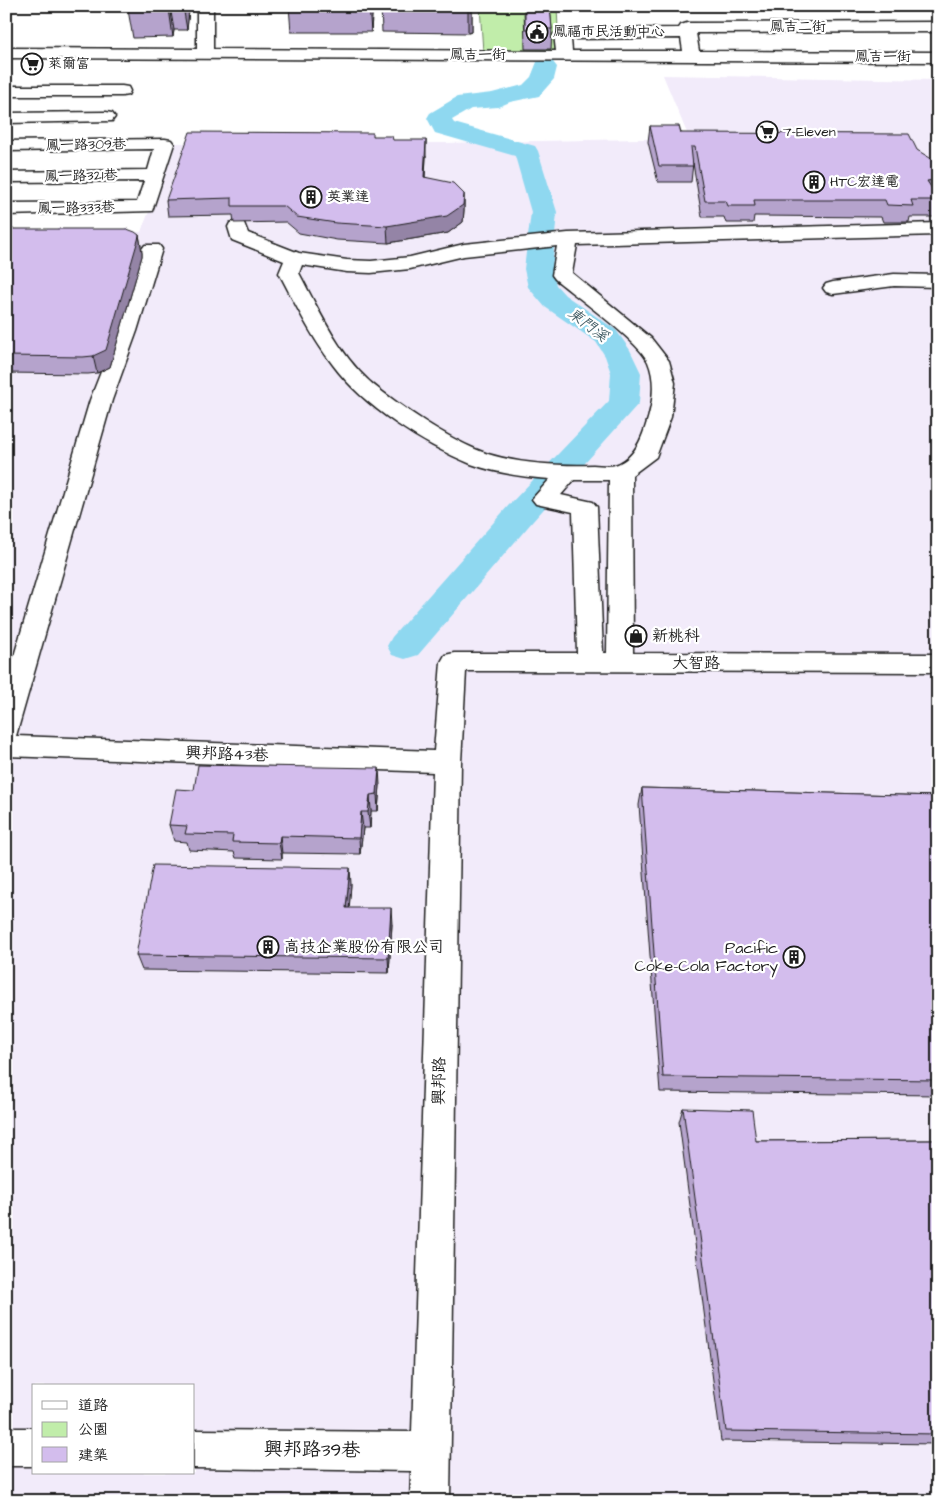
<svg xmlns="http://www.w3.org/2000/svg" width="944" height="1507" font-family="'Architects Daughter','LXGW WenKai TC',sans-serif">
<rect width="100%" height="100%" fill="#fff"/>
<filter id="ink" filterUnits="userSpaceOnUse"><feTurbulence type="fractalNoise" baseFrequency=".02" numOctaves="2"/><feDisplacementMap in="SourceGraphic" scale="10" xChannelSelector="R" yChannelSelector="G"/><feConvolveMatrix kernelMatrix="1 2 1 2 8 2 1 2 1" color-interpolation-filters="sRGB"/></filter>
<g filter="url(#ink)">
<path fill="#f2ebfa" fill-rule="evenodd" d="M663,75L938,80V1501H6V233L141,232L176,143H445L689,138ZM34,1386H194V1473H34Z"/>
<polygon fill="#c1edaa" stroke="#6e8463" points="480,6 557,6 559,52 483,52"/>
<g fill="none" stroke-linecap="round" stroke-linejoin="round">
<polygon fill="#8fd8f0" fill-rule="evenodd" points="545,60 553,62 557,67 554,79 539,96 510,102 498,107 471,109 452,120 454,123 535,146 538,151 557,212 552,269 556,285 565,295 616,330 630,350 641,373 639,403 533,521 418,655 405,659 392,655 387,646 392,637 509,505 609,401 611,373 605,356 596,342 545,307 528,287 524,269 531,212 515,156 435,133 427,118 430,113 457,97 492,93 523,85 531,77 537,62"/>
<g stroke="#1c1c1c" stroke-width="3">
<g id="minor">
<path d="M197,6H213V49L556,51L554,34L562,29L679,28L681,25L687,23L938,22V32L696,33L699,51L938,52V62L6,58V48L197,49ZM681,38L683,51H572L571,39Z"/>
<polygon points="6,86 122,86 128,87 130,91 128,95 122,96 6,96"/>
<polygon points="106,112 112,113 115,117 112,121 6,123 6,113"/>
<polygon points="165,139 171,140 174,144 152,211 6,215 6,203 137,202 144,181 6,182 6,172 148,170 154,149 6,151 6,141"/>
<path d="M237,221L244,223L248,233L299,253L347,260L371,261L410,257L464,244L568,233L938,223V235L577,245L572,273L651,338L669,361L675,383L671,417L656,457L632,475L633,653L938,654V672L466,671L461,762L450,1501H410L411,1471L194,1468V1430L412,1432L433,772L6,756V683L90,400L117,331L142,249L145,245H159L162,249L137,331L112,400L16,736L434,751L441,662L445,655L454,653H577L573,512L536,504L532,499L550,479C524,477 495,473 471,464C423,444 364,407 333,365C311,337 296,305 279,273L284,261L232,240L228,227L230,223ZM557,246L552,275L555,279C575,296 639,341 648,362C657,383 652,408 645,428C640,443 632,460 615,465C609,467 599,465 593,465C558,466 521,464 488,454C453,442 409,412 380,390C342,362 321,314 299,273L302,265L347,272L371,273L410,269L464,256ZM574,480H609L607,653H603L597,507L593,502L561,495Z"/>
<polygon points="894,274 938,275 938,287 894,286 833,294 826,292 823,288 826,284 833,282"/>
<rect x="6" y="1428" width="28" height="38"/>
</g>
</g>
<use href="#minor" fill="#fff" fill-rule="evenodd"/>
</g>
<g fill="#b5a3cc" stroke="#1c1c1c">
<polygon points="129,6 189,6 189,10 187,30 174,30 173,37 133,38 128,10"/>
<polygon points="289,6 372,6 372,15 371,32 291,32"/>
<polygon points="381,6 472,6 472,32 468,33 382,32"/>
<polygon points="524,6 550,6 552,29 551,49 525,49"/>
<polygon points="650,126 933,190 938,198 938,206 935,217 910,217 909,222 883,222 881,217 754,216 753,223 726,223 724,217 702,217 693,163 691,182 658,182 648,142"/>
<polygon points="373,136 426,156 425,177 464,194 464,210 463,222 448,233 388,243 337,240 299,233 286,222 234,223 233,215 168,216 166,200"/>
<polygon points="6,229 139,235 142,252 142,256 110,367 97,373 88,374 6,373"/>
<polygon points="380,785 378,811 371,811 370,828 363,828 360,854 282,853 282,859 236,858 234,852 189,850 187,842 174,841 169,825 194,790"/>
<polygon points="642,788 938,796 938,1095 660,1092 639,805"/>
<polygon points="351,884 349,908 392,924 389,973 142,970 136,955"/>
<polygon points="683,1108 756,1141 938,1140 938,1444 721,1441 679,1122"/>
</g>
<g fill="#9484a6" stroke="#1c1c1c">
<polygon points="169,6 170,6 174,30 173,37 169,9"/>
<polygon points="183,6 189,6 189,10 187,30"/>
<polygon points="369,6 372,6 372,15 371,32"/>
<polygon points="468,6 472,6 472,32 468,33"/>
<polygon points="426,140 426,156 424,193 424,177"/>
<polygon points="937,173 933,189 930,197 927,181"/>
<polygon points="464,194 464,210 463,222 448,233 388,243 387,226"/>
<polygon points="139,235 142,252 142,256 110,367 97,373 93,356"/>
<polygon points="379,768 380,785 378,811 377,794"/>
<polygon points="370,795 371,811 370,828 368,812"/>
<polygon points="361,812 363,828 360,854 359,838"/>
<polygon points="280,836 282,853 282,859 279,843"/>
<polygon points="350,868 351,884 348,924 346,908"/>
<polygon points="391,908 392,924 389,973 388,958"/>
</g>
<g fill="#d3bded" stroke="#1c1c1c">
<polygon points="129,6 169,6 169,9 128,10"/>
<polygon points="525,6 550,6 552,29 525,29"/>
<polygon points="650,126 679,126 681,133 909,134 917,150 930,158 936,165 937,173 934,180 927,181 938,198 938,200 911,200 913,206 887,205 885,200 754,200 755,206 728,206 726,201 705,201 695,147 691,147 693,166 659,166"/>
<polygon points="190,132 373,133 373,136 392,136 393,140 426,140 424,177 453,183 464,194 463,205 447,216 387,226 336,223 297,217 284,206 232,206 232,198 166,200"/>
<polygon points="6,229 127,229 135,232 139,235 138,240 106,350 93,356 83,357 6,356"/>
<polygon points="198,765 379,768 377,794 370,795 368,812 361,812 359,838 280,836 279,843 232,842 233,835 185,834 187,826 169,825 176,789 194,790"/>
<polygon points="642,788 938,796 938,1080 663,1077"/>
<polygon points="153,865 350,868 346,908 391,908 388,958 136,955"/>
<polygon points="683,1108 752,1110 756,1141 938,1140 938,1434 726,1431"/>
</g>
</g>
<defs>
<g id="civic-ring" transform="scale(1.125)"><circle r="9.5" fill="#fff" stroke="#1c1c1c" stroke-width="1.5"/><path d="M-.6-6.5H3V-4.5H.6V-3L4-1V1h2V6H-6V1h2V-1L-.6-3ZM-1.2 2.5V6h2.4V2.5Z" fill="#1c1c1c"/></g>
<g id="supermarket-ring" transform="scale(1.125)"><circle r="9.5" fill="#fff" stroke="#1c1c1c" stroke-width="1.5"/><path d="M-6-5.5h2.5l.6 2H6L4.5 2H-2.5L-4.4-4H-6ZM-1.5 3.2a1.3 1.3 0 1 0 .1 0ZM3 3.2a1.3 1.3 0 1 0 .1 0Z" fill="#1c1c1c"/></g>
<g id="building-ring" transform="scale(1.125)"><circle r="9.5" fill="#fff" stroke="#1c1c1c" stroke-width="1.5"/><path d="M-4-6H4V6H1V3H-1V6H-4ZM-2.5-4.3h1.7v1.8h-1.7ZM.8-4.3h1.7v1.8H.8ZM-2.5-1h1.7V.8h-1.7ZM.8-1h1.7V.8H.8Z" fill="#1c1c1c"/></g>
<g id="shop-ring" transform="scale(1.125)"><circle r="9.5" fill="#fff" stroke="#1c1c1c" stroke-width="1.5"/><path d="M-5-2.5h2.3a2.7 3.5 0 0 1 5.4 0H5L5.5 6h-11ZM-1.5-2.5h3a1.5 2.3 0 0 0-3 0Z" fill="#1c1c1c"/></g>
</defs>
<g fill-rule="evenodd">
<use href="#civic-ring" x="537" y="32"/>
<use href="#supermarket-ring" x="32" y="64"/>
<use href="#supermarket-ring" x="767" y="132"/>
<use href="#building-ring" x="814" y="182"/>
<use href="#building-ring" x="311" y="197"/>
<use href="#shop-ring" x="636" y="636"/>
<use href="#building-ring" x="268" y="947"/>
<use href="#building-ring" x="794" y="957"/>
</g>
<g text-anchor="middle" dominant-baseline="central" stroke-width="4.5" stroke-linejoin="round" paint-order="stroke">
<g font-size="14" fill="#1c1c1c" stroke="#fff">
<text x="798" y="27">鳳吉二街</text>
<text x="478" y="55">鳳吉一街</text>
<text x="883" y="57">鳳吉一街</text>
<text transform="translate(86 145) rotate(-1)">鳳一路309巷</text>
<text transform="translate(81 176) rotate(-1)">鳳一路321巷</text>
<text transform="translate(76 208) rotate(-1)">鳳一路333巷</text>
</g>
<g font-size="14" fill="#1c1c1c" stroke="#fff" text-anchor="start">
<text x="553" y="32">鳳福市民活動中心</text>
<text x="48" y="64">萊爾富</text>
<text x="783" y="132">7-Eleven</text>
<text x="830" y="182">HTC宏達電</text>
<text x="327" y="197">英業達</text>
</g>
<g font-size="15" font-style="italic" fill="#445e66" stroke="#fff">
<text transform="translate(588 325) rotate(37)">東門溪</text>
</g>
<g font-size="16" fill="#1c1c1c" stroke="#fff" text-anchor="start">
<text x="652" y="636">新桃科</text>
<text x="284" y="947">高技企業股份有限公司</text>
<text x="778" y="948" text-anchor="end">Pacific<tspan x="778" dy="18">Coke-Cola Factory</tspan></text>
</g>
<g font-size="16" fill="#1c1c1c" stroke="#fff">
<text x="696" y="663">大智路</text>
<text transform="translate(227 754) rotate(2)">興邦路43巷</text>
<text transform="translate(439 1081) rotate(-89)">興邦路</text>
</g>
<g font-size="19" fill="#1c1c1c" stroke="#fff">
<text transform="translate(312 1450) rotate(1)">興邦路39巷</text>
</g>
</g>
<rect width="944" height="1507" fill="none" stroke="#fff" stroke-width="25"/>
<rect x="12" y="12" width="919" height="1482" fill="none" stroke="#1c1c1c" stroke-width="2" filter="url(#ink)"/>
<rect x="32" y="1384" width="162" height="90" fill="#ffffff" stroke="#a4a4a4"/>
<rect x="42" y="1401" width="25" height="8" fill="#ffffff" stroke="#a4a4a4"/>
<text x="78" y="1410" font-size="15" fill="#1c1c1c">道路</text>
<rect x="42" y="1422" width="25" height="15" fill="#c1edaa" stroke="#a4a4a4"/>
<text x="78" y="1434" font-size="15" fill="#1c1c1c">公園</text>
<rect x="42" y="1447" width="25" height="15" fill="#d3bded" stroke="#a4a4a4"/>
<text x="78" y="1460" font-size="15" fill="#1c1c1c">建築</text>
</svg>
